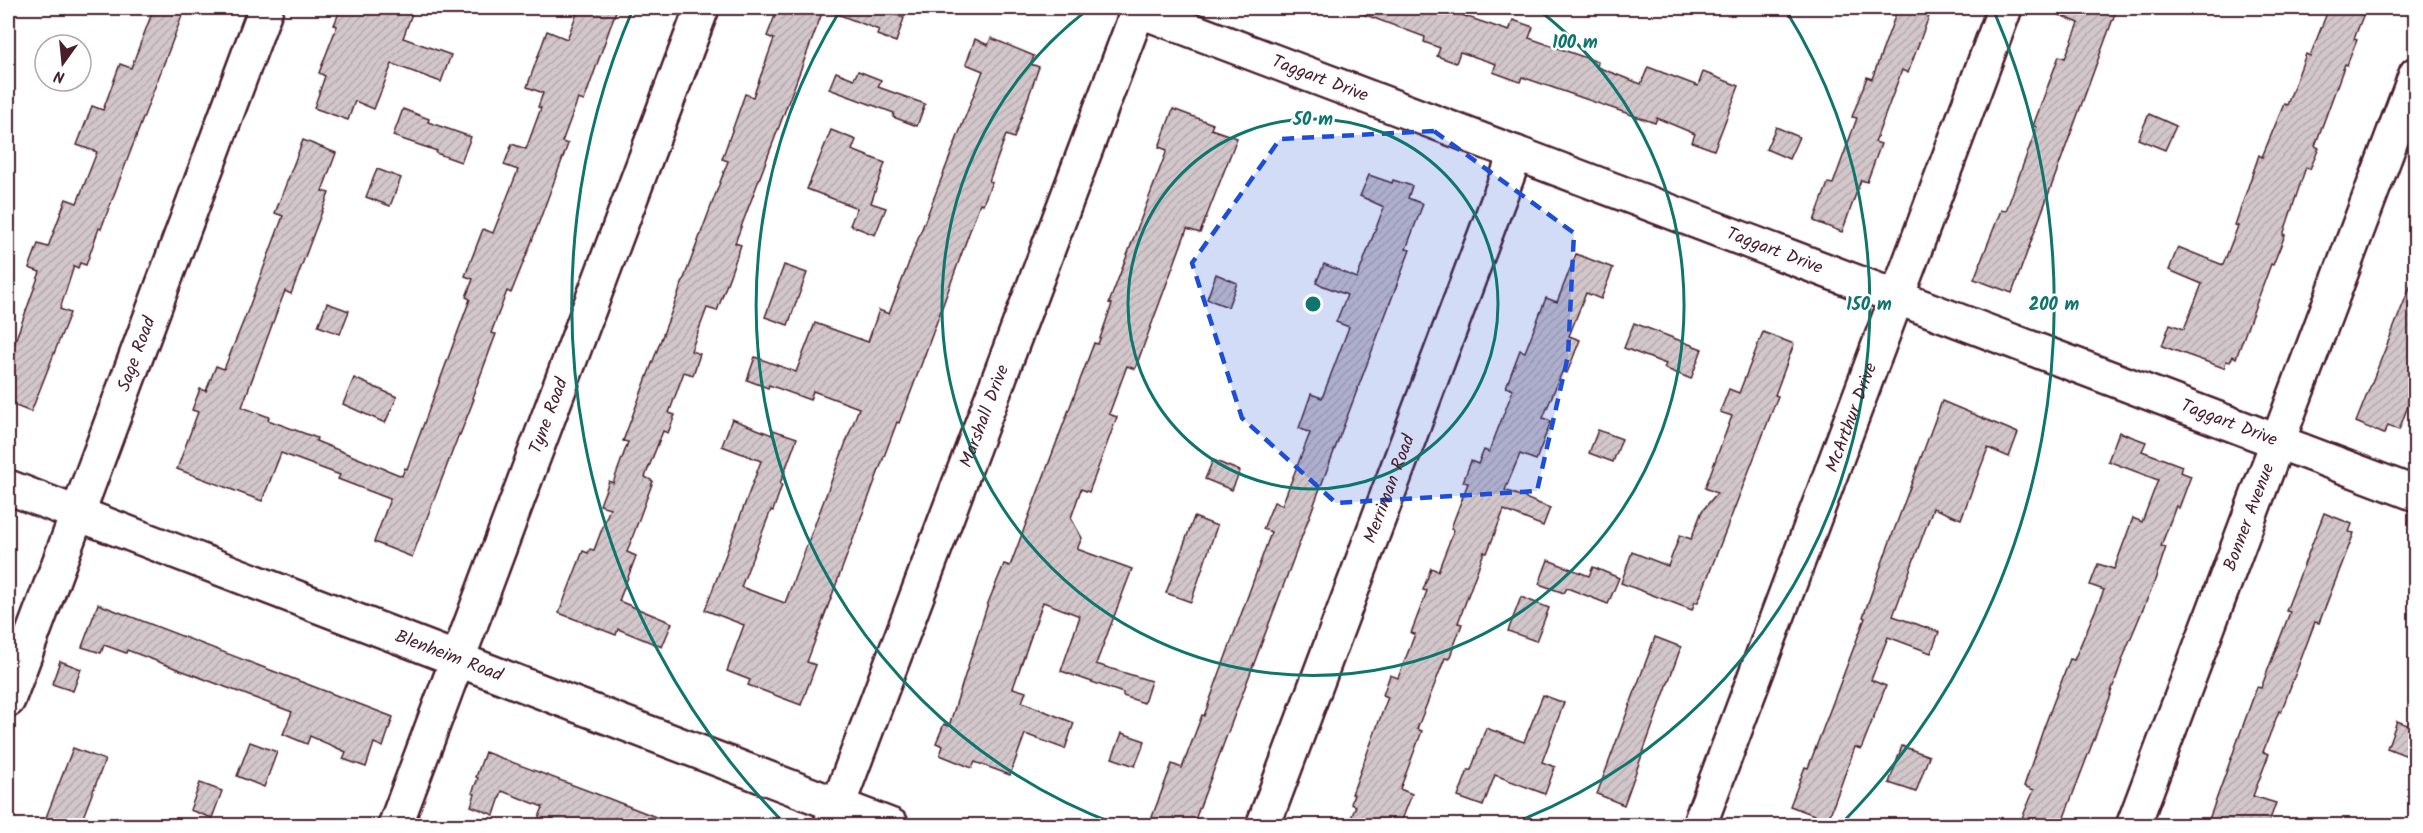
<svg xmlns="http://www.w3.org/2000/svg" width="2423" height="833" font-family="Kalam,sans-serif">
<defs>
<pattern id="building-hatch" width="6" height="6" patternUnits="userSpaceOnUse" patternTransform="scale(1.5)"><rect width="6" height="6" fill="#d2c7cb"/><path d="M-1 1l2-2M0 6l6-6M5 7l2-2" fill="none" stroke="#b6aaae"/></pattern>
</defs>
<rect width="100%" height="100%" fill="#fff"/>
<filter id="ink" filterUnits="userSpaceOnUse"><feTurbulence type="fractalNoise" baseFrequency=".0167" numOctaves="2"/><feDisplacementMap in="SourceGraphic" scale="12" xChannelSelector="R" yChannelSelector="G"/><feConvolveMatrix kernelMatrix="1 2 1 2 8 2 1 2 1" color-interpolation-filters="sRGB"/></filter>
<g filter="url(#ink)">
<g fill="url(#building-hatch)" stroke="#4a1f2b" stroke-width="1.5">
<polygon points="154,8 185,8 101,229 99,228 86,265 80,263 78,268 74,266 60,309 70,313 31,412 8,403 8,361 40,272 29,268 38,244 48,247 66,199 77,203 97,152 77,145 92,106 103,110 120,64 131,68"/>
<polygon points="341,8 414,8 403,38 451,55 441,82 392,64 374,109 355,101 348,120 314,108 325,76 319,73 337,26 334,25"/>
<polygon points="579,8 617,8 584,101 578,99 562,142 568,144 530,246 511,293 507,291 491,333 496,334 472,398 474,399 460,435 459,434 412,557 374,542 390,499 338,479 340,475 281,453 262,501 177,469 198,412 192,410 200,389 206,391 216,366 224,369 248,310 283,216 275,213 303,140 336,153 322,191 329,193 291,294 285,291 276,314 242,407 269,417 268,420 317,438 316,441 402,476 405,468 407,469 470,299 466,297 473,279 465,276 483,229 493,233 518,170 504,165 512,144 526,149 541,108 538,107 543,93 527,87 547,31 567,39"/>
<polygon points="778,8 824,8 735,243 741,245 717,311 707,308 692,348 691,351 700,354 693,375 684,372 669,413 675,415 668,433 663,431 645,477 653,481 627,552 636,556 619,601 672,623 662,647 618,629 616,635 559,613 583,551 588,553 590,549 594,550 610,508 600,505 609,481 613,483 628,442 623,441 728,161 722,159 745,94 753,97 774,39 767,36"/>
<polygon points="824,8 876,8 904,18 896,42 877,35 879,30 824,9"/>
<polygon points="1352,8 1441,8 1509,31 1513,20 1533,27 1529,38 1598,62 1597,67 1641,84 1648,67 1698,86 1703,72 1739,86 1714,150 1692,142 1695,134 1657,118 1655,123 1522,77 1520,82 1493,72 1496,64 1460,52 1456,63 1437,56 1440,48 1424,42 1425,37 1352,10"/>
<polygon points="1898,8 1932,8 1908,73 1902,70 1875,142 1881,144 1867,182 1861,180 1842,232 1814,221 1828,183 1833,184 1857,118 1852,117 1867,77 1872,79"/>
<polygon points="2043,8 2117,8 2012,293 1974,279 2001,210 2006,211 2037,127 2033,126 2059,56 2065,58 2079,23"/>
<polygon points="2329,8 2366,8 2354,39 2357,40 2347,65 2345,64 2315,146 2319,148 2310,169 2306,167 2283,235 2285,235 2273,265 2271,264 2236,358 2233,356 2230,362 2226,361 2224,368 2162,346 2170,324 2184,329 2202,284 2169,270 2178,247 2223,265 2238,226 2235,225 2259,155 2262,157 2284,104 2287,105 2306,54 2310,56"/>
<polygon points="991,38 1034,56 1031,64 1039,67 1014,138 1006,135 989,181 992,182 983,204 980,203 920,368 899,423 897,422 807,662 816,665 801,705 748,685 750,680 727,671 744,625 705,610 761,461 722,446 732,419 772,435 773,430 797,438 780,484 782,485 773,511 771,510 741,587 785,603 859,408 813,391 810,400 769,385 768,388 747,380 755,357 796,372 815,323 868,342 879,310 889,314 983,71 966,64 975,39 988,45"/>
<polygon points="858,71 881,80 878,87 925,104 917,126 893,117 894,113 829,89 836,72 854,79"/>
<polygon points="403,109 429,119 428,122 471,137 461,162 436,153 437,151 393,136"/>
<polygon points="1173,109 1213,124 1211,129 1237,138 1200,233 1187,229 1135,369 1127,366 1109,414 1117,417 1089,492 1081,489 1071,518 1082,538 1077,549 1132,569 1096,664 1151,681 1144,703 1123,696 1123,693 1061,671 1080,616 1043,602 1013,688 1026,692 1022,702 1074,723 1065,749 1025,734 1010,775 975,762 972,768 940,755 943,746 936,743 944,724 949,726 988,603 1004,564 1010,566 1094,343 1098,344 1112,304 1109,303 1167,150 1159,147"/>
<polygon points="2149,114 2176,126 2165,150 2138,139"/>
<polygon points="1776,127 1799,137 1789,159 1766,149"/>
<polygon points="831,130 856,140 852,150 885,163 871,203 886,208 875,235 850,225 857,208 807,189"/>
<polygon points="377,169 401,178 390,206 366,197"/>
<polygon points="1369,175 1392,183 1393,180 1412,186 1408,198 1423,204 1406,249 1410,250 1193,825 1149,825 1172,764 1182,768 1202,715 1204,716 1269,538 1271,532 1263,529 1274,502 1282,505 1310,433 1299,428 1311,394 1322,398 1349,327 1336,322 1347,295 1316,283 1324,264 1357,278 1384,207 1360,196"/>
<polygon points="1576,254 1613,268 1601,299 1586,293 1569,336 1580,340 1567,373 1562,372 1543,418 1551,421 1536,460 1520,454 1505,490 1550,508 1543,526 1504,510 1487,553 1484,552 1458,623 1462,624 1449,659 1445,658 1417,729 1422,731 1400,789 1412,794 1400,825 1348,825 1356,806 1351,804 1354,794 1352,794 1388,697 1383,695 1390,675 1398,678 1415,634 1411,633 1427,591 1423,590 1431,568 1438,571 1454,530 1451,528 1468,483 1463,482 1471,461 1478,464 1484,450 1489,452 1513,390 1506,387 1520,350 1525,352 1546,298 1557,302"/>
<polygon points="784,265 807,273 788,325 765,317"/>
<polygon points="1216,274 1237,283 1228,307 1207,299"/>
<polygon points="2414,277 2415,387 2399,430 2388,426 2384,434 2356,422"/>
<polygon points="327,303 349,311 340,334 318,326"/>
<polygon points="1634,323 1702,349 1691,379 1664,368 1666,364 1624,348"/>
<polygon points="1763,332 1794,344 1775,395 1778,396 1698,602 1695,602 1692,610 1621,583 1632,552 1668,566 1680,535 1691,539 1702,511 1717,493 1705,488 1732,416 1720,412 1729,389 1739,393"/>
<polygon points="354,378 397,397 385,423 343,404"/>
<polygon points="1942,401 2018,433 2009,457 1988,448 1961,519 1933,508 1893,616 1939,632 1931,653 1888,637 1871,680 1886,686 1861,749 1855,747 1828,820 1790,806 1805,767 1808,768 1865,618 1863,617 1886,552"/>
<polygon points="1598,430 1622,439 1613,462 1589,453"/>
<polygon points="2119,432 2146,442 2142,451 2182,466 2180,472 2191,476 2179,508 2176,506 2161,546 2166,547 2154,583 2127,647 2110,695 2111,695 2061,825 2019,825 2034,790 2024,786 2043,730 2070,659 2074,660 2104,590 2090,585 2098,564 2114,569 2133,518 2142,522 2158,480 2108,461"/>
<polygon points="1213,460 1240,471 1232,490 1205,479"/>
<polygon points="2324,513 2352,524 2349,532 2354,533 2319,623 2315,622 2281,712 2279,711 2263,752 2269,754 2253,796 2276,803 2268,825 2207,825 2257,687 2261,688 2290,612 2286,611"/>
<polygon points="1194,517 1217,526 1191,602 1166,593"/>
<polygon points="1548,560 1589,576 1593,567 1619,578 1608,604 1567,588 1564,593 1539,584"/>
<polygon points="1521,597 1549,608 1536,641 1508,631"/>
<polygon points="98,604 393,717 383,747 374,743 366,767 343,759 346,752 310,736 307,744 283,734 292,712 127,650 126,653 104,645 101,653 82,647"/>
<polygon points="1655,637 1681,647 1624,805 1597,794"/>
<polygon points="60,661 81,669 73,691 52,684"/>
<polygon points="1543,695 1564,703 1542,762 1555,767 1545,794 1495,775 1483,806 1458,797 1468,770 1471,770 1486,728 1524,742"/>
<polygon points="2397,721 2415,728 2415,759 2387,748"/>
<polygon points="1122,733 1145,741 1135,766 1112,758"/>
<polygon points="250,742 277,752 264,787 237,776"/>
<polygon points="1902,746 1929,756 1916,792 1889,783"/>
<polygon points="73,748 105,760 80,825 43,825"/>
<polygon points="485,752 610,799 671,823 670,825 536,825 543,807 502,791 494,815 471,806 475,794 472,793 478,778 476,777"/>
<polygon points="200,783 222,791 212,818 190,810"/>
</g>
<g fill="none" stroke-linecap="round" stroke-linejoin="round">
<g stroke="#4a1f2b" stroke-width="38">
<g id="minor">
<path id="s1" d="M1133,8L2416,494"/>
<path id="s2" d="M8,487L892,826"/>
<path id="s3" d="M8,700L266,8"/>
<path id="s4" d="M395,826L702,8"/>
<path id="s5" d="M830,826L1139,8"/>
<path id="s6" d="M1263,826L1516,153"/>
<path id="s7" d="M1699,826L2005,8"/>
<path id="s8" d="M2133,826L2416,74"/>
</g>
</g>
<use href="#minor" stroke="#fff" stroke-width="33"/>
</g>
</g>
<path fill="#1d4ed8" fill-opacity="0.2" stroke="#1d4ed8" stroke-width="4.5" stroke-dasharray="12 8" stroke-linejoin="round" d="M1434,131L1574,233L1568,356L1537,491L1336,503L1242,418L1192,263L1280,139Z"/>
<g fill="none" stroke="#0f766e" stroke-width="3">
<circle cx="1313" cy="304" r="185"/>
<path d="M1536 8A371 371 0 1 1 1090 8"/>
<path d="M1118 825A556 556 0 0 1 841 9M1785 9A556 556 0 0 1 1508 825"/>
<path d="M784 823A741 741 0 0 1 633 9M1993 9A741 741 0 0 1 1842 823"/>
</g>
<g text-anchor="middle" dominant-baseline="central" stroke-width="5" stroke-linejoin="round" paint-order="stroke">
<g font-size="18" fill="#4a1f2b" stroke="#fff">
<text stroke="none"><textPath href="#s1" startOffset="200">Taggart Drive</textPath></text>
<text stroke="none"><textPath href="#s1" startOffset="686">Taggart Drive</textPath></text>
<text stroke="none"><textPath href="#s3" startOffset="369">Sage Road</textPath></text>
<text stroke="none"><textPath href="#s4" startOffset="438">Tyne Road</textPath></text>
<text stroke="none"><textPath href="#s5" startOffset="438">Marshall Drive</textPath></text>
<text stroke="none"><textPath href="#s7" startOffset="436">McArthur Drive</textPath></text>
<text stroke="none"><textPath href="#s1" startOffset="1172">Taggart Drive</textPath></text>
<text stroke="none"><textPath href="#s6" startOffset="360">Merriman Road</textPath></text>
<text stroke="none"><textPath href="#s8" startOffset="330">Bonner Avenue</textPath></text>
<text stroke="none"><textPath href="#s2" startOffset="472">Blenheim Road</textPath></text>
</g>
</g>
<circle cx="1313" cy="304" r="9" fill="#0f766e" stroke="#fff" stroke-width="3"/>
<g font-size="18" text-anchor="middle" font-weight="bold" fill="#0f766e" stroke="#fff" stroke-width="5" stroke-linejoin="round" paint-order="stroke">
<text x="1575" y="48">100 m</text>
<text x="1313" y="125">50 m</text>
<text x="1869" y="310">150 m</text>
<text x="2054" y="310">200 m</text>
</g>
<rect width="2423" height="833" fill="none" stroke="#fff" stroke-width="30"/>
<rect x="15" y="15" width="2393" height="803" fill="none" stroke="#4a1f2b" stroke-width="2" filter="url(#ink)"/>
<g transform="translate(63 63) rotate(195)"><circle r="28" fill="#ffffff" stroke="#b7a5aa" stroke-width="1.5"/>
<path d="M0-4.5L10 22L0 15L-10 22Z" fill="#4a1f2b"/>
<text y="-9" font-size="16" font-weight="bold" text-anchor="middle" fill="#4a1f2b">N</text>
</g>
</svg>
